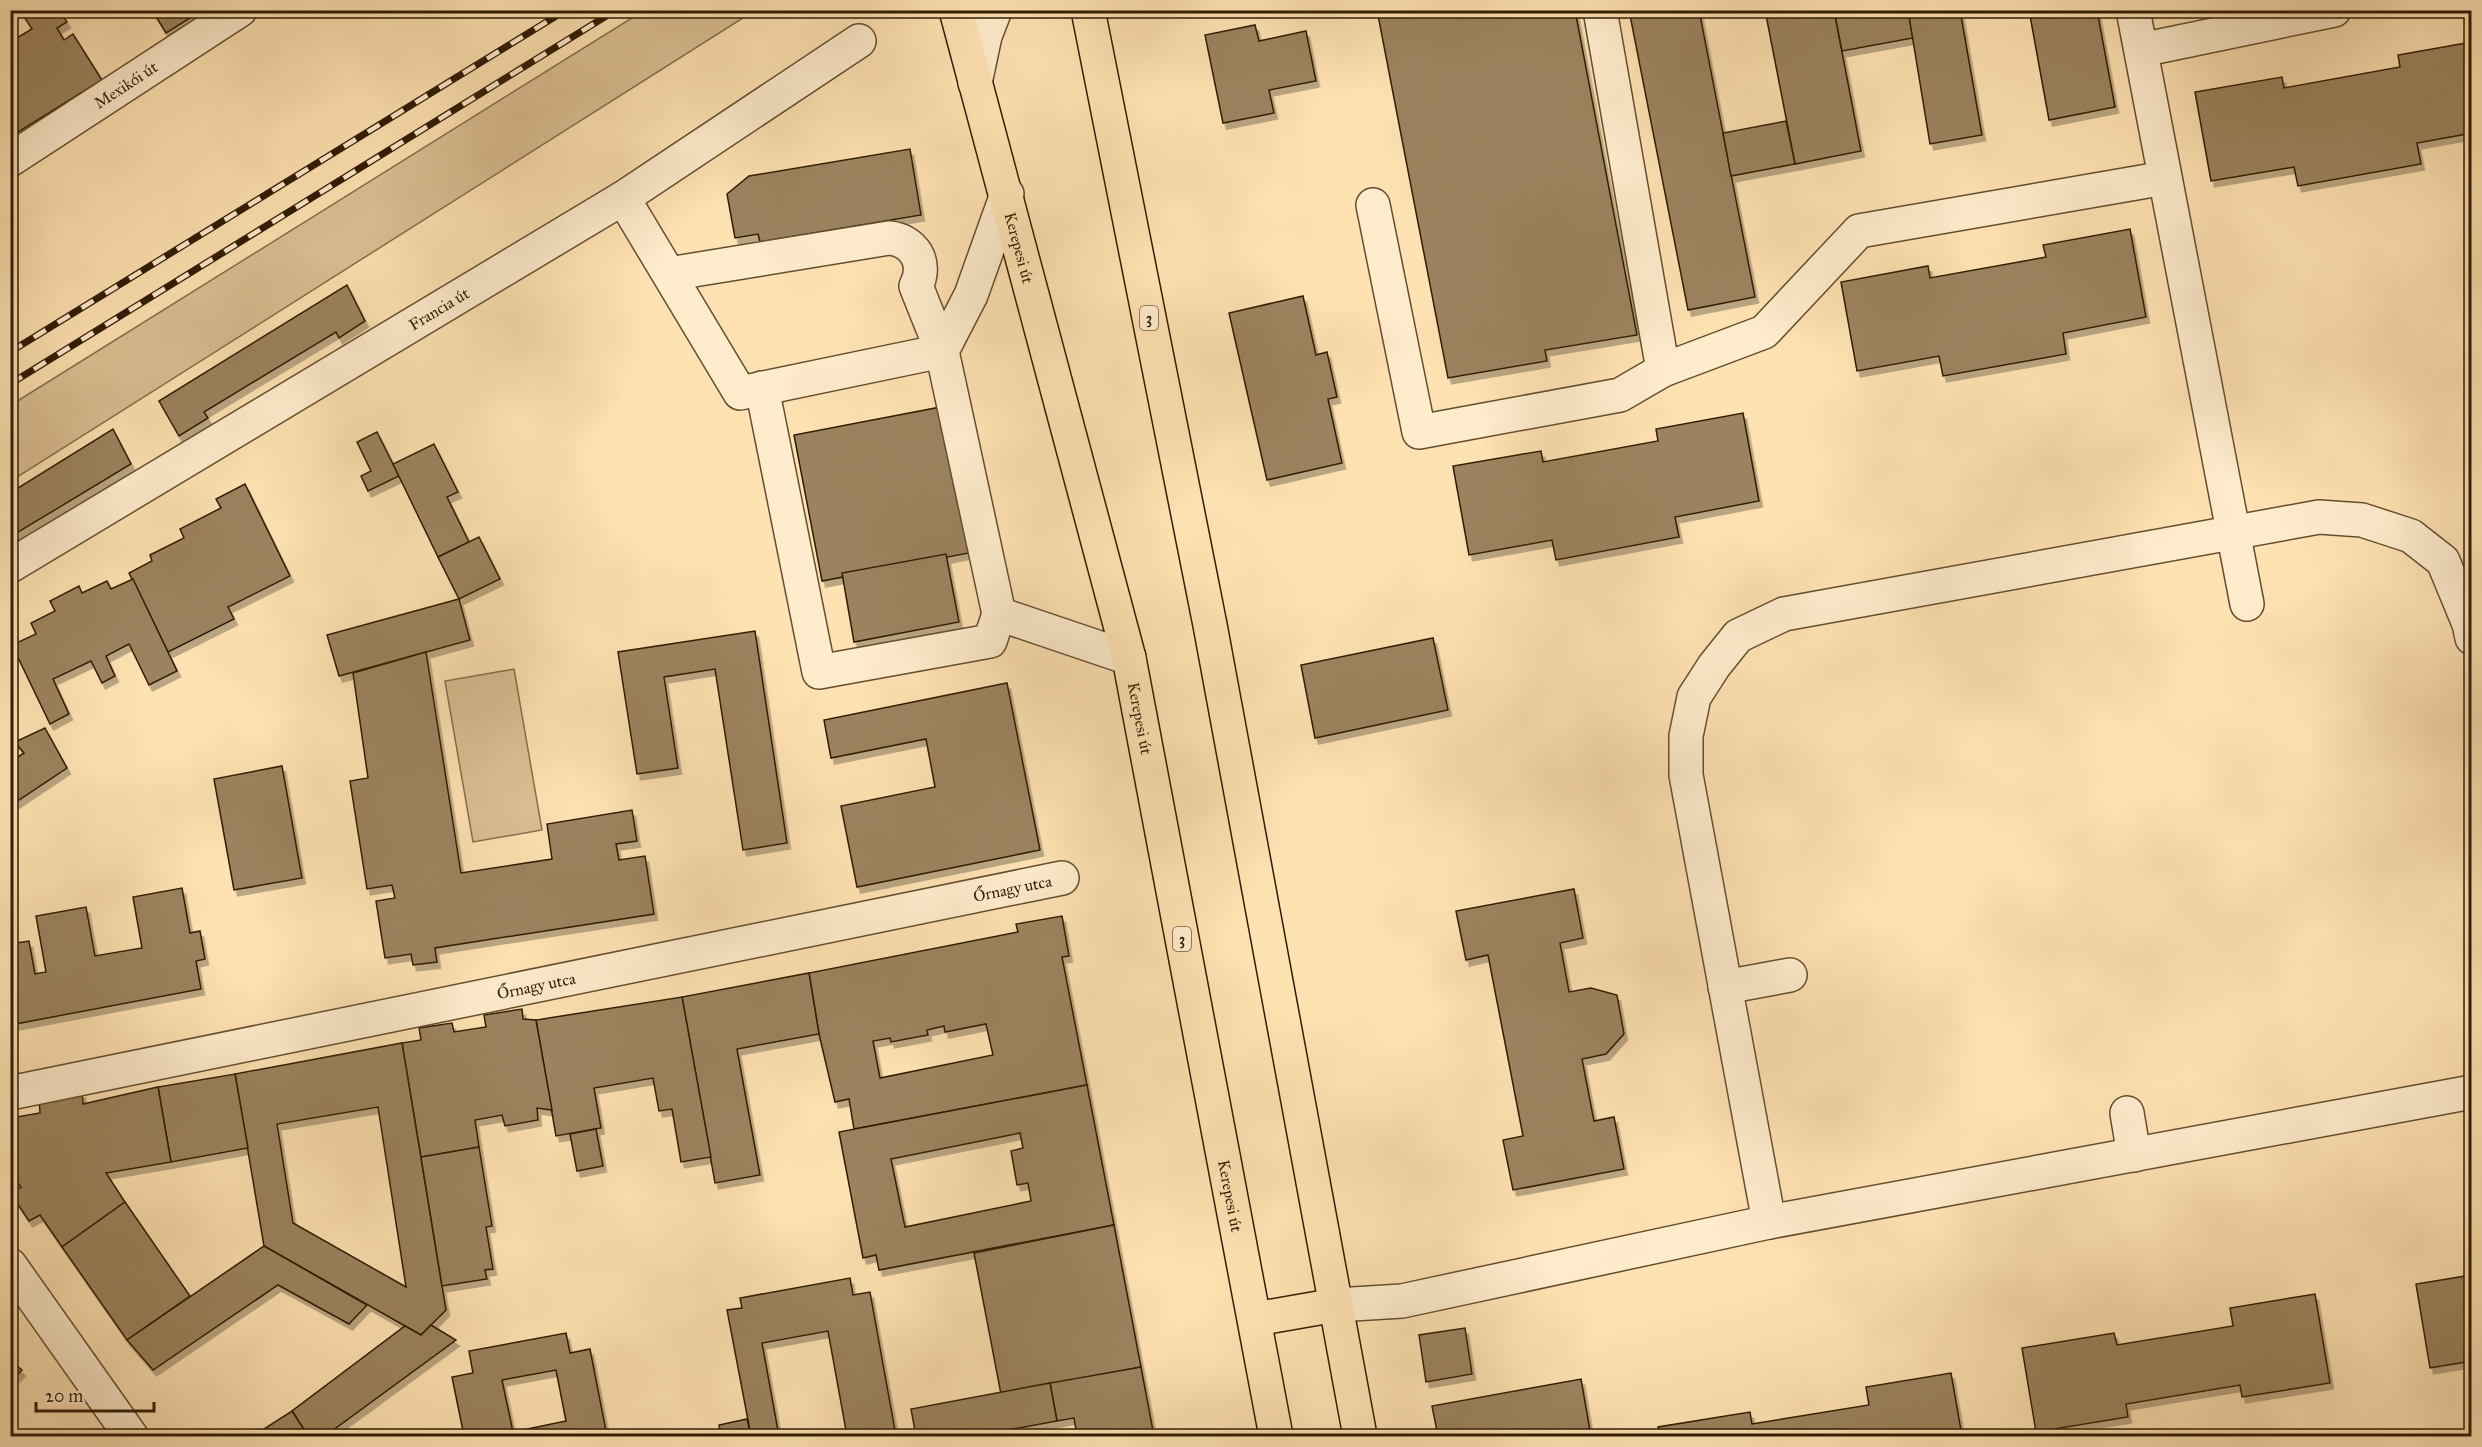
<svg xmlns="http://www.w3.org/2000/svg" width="2482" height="1447" font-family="'IM FELL Great Primer',serif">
<defs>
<filter id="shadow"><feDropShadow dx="3.5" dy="6" stdDeviation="0" flood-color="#0004"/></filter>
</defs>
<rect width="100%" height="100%" fill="#ffe2b2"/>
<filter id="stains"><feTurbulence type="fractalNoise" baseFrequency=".00333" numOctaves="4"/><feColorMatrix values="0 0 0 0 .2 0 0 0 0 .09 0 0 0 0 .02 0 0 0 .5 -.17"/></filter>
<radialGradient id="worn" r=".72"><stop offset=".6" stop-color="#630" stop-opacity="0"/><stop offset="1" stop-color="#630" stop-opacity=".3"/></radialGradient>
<g fill="#dcc094" stroke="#866e4c" stroke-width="1.5">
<polygon points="643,11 754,11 11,481 11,405"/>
<polygon points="514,669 542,830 473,842 445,681"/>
</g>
<g fill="#9c835e" stroke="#301c04" stroke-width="1.5" fill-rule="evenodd" filter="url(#shadow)">
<polygon points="20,10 59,10 67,22 57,28 64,40 73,34 102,80 10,137 10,42 32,29"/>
<polygon points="152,10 203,10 166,33"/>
<polygon points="1377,10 1575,10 1637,335 1545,350 1547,361 1448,378"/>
<polygon points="1629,10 1699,10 1755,297 1688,310"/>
<polygon points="1765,10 1834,10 1861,151 1795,164"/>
<polygon points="1834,10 1908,10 1913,38 1842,51"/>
<polygon points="1908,10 1960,10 1982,135 1930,144"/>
<polygon points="2029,10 2097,10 2115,107 2049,120"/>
<polygon points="1255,25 1259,41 1306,31 1316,81 1269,90 1274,113 1223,123 1205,35"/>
<polygon points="2472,42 2472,133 2417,143 2421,164 2298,186 2294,167 2211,181 2195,92 2282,77 2284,88 2400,67 2398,55"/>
<polygon points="1786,121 1795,164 1731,176 1723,133"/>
<polygon points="910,149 921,215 760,242 758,234 735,238 727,194 749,176"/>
<polygon points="2130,229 2146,317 2063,333 2066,354 1943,376 1939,356 1857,371 1841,282 1928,266 1930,278 2046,257 2043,245"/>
<polygon points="347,285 365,321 339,338 336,332 204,412 208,418 179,436 159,401"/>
<polygon points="1303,296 1316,355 1327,352 1337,397 1328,399 1342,463 1267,480 1229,313"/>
<polygon points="946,406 974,552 822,581 794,435"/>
<polygon points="1743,413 1759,501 1675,517 1679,537 1556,560 1552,540 1469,555 1453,466 1541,451 1543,462 1658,441 1656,429"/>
<polygon points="113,429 131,464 10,537 10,493"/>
<polygon points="377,432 399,476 368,491 361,476 371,471 357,442"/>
<polygon points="434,444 458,492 447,497 469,542 438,557 393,464"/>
<polygon points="245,484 290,576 228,607 234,619 168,652 129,573 152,561 150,555 184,538 180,529 221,508 216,499"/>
<polygon points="479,537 500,579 459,599 438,557"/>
<polygon points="946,554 959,622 854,642 842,573"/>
<polygon points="133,579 177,671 149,685 129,644 106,656 115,676 102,683 91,661 53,679 69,714 50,724 12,645 36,634 31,623 55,611 50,601 79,586 82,593 107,581 111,589"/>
<polygon points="459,599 470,640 339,676 327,635"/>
<polygon points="755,631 787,843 743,850 715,669 664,677 678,768 637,774 618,652"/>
<polygon points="1433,638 1448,710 1315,738 1301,665"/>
<polygon points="426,652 461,873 552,859 547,824 632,810 637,841 616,844 619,860 645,856 654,914 435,948 437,962 413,965 411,954 385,958 376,901 395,898 392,885 367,889 350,781 368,778 353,673"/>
<polygon points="1007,683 1040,850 857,887 841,806 935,787 926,739 831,758 824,720"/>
<polygon points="45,728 67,768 10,806 10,762 24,753 15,742"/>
<polygon points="282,766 302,878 234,890 214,779"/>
<polygon points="182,888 190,933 200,931 205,959 196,961 201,989 10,1025 10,978 15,978 10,944 29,941 35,974 46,972 36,916 86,907 95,956 142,948 133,897"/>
<polygon points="1574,889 1583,938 1560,943 1569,992 1591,988 1617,995 1624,1034 1606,1054 1582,1059 1594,1121 1614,1117 1624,1169 1513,1190 1503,1140 1523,1136 1488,955 1466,960 1456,911"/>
<path d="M1062,916L1069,956L1062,957L1087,1085L854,1129L849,1099L835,1102L819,1034L809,973L1018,932L1016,924ZM986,1024L993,1055L880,1078L873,1041L890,1038L891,1042L928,1035L927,1030L944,1026L945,1032Z"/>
<polygon points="809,973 819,1034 737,1049 760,1175 715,1183 682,997"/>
<polygon points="682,997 711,1157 681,1162 672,1109 659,1111 653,1078 594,1088 601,1128 556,1136 536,1020"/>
<polygon points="522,1009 523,1019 536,1020 552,1110 537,1108 538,1120 505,1126 502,1115 475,1120 479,1147 421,1157 402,1043 421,1040 419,1028 452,1023 454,1032 486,1027 484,1015"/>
<path d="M402,1043L446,1310L421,1335L264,1246L235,1074ZM378,1107L406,1287L293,1223L277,1124Z"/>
<polygon points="235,1074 248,1148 171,1162 158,1087"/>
<path d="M1087,1085L1114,1225L879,1270L876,1255L863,1258L839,1132ZM1020,1133L1023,1148L1011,1151L1017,1185L1028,1183L1031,1201L905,1227L891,1159Z"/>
<polygon points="158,1087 171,1162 106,1173 125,1202 62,1247 40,1215 29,1221 11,1194 21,1187 10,1172 10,1112 17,1117 40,1113 39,1098 82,1092 83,1104"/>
<polygon points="596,1129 603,1166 577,1171 570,1134"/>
<polygon points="479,1147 492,1226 486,1227 493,1269 485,1270 487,1279 442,1286 421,1157"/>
<polygon points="125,1202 190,1296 127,1340 62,1247"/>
<polygon points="1114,1225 1141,1367 1001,1394 974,1253"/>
<polygon points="264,1246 367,1305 349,1324 278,1285 153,1370 127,1340"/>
<polygon points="2472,1275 2472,1361 2430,1368 2416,1284"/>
<polygon points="850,1278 853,1295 870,1292 896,1436 847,1436 828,1331 762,1343 779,1436 751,1436 727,1310 742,1308 740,1298"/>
<polygon points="2315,1294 2330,1383 2242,1397 2240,1385 2126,1404 2128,1417 2036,1432 2022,1348 2114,1333 2117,1345 2233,1326 2230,1308"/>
<polygon points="431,1325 456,1340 325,1436 308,1436 292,1411 405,1326 421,1335"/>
<polygon points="1465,1328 1472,1374 1426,1382 1419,1335"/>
<path d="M566,1333L570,1353L590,1349L607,1436H464L452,1377L473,1373L469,1351ZM556,1370L566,1421L513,1432L502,1380Z"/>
<polygon points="10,1360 22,1370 10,1382"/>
<polygon points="1141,1367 1154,1436 1077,1436 1074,1418 1057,1421 1050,1383"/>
<polygon points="1951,1373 1962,1436 1659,1436 1658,1427 1750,1412 1752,1424 1869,1405 1866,1387"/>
<polygon points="1581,1379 1591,1436 1438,1436 1432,1406"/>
<polygon points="1050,1383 1057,1421 975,1436 916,1436 911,1409"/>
<polygon points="292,1411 308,1436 253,1436"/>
<polygon points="747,1419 751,1436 721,1436 719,1425"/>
</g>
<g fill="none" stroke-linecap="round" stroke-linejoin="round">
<g stroke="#644e30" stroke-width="36">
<g id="minor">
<polyline points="1600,10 1663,370"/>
<polyline points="2133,10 2247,604"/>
<polyline points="2141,50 2334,10"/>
<polyline points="975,83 985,36 995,10"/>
<path id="s1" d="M10,160L240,10"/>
<polyline points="1007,194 971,295 942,351 999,614 1129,658"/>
<path d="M623,198L740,393L942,351L916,286C928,263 914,240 889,238L669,274"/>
<polyline points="1373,205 1419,432 1620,395 1663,370 1764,332 1859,231 2165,178"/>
<polyline points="762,388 819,672 990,641 999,614"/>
<path id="s2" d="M10,566L623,198L859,41"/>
<polyline points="1725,987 1790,975"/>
<path id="s3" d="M10,1093L1062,878"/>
<polyline points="2127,1113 2134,1155"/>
<polyline points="1769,1222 1686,775 1686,736 1694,697 1714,666 1738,636 1784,614 2319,517 2362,520 2411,536 2443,561 2469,624 2472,638"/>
<polyline points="10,1265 131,1436"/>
<polyline points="1336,1305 1402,1301 1769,1222 2472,1092"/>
</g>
</g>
<g stroke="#301c04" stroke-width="36">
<g id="major">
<path id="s4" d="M956,10L1129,658L1276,1436"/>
<polyline points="1088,10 1210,625 1360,1436"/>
<polyline points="1255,1319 1336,1305"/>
</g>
</g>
<use href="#minor" stroke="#ffeccd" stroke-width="33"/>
<use href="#major" stroke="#ffe2b2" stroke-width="33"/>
<g stroke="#301c04" stroke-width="7">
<g id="rail">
<polyline points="10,352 566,10"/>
<polyline points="10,384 616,10"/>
</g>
</g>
<use href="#rail" stroke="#ffeccd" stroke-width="4.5" stroke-dasharray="14" stroke-linecap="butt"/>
</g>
<g text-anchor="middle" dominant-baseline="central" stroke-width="5" stroke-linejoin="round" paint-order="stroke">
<g fill="#ffeccd" stroke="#6e5a40" stroke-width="1.5">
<rect x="1140" y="306" width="18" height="24" rx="4.5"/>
<rect x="1173" y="927" width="18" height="24" rx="4.5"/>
</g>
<g font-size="15" font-weight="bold" fill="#301c04">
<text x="1149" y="318">3</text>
<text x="1182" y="939">3</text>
</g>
<g font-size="16" fill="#301c04" stroke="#ffeccd">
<text stroke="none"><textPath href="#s1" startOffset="138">Mexikói út</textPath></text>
<text stroke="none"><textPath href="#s4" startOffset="246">Kerepesi út</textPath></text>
<text stroke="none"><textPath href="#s2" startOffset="500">Francia út</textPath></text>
<text stroke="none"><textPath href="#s4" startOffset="732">Kerepesi út</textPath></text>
<text stroke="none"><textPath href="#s3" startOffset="1023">Őrnagy utca</textPath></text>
<text stroke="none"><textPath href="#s3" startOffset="537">Őrnagy utca</textPath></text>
<text stroke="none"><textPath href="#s4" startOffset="1218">Kerepesi út</textPath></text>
</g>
</g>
<rect width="2482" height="1447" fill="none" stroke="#ffe2b2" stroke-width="36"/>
<rect x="12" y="12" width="2458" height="1423" fill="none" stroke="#301c04" stroke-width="3"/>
<rect x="18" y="18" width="2446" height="1411" fill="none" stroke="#301c04" stroke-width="1.5"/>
<path d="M36 1402v9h118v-9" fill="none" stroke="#301c04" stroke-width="3"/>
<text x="45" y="1402" font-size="18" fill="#301c04" stroke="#ffeccd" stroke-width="4.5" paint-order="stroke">20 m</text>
<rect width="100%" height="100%" filter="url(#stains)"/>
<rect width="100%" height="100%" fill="url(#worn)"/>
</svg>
